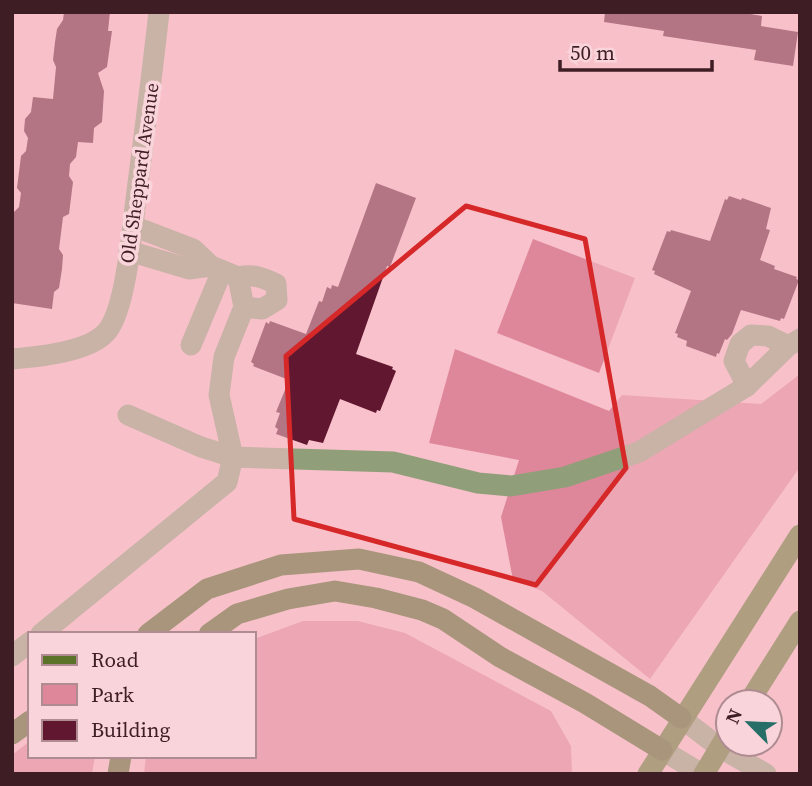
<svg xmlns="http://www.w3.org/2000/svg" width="812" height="786" font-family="'Source Serif 4',serif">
<rect width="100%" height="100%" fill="#f8c1cb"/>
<g fill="#df879a">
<polygon points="533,239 635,278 599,373 497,333"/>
<polygon points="455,349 609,411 622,395 761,404 800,374 800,467 650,679 542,591 513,580 501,517 519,460 429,443"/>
<polygon points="303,621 358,621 405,633 551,711 571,746 572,774 144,774 146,756 254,756 254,639"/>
<polygon points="30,741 30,756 95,756 92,774 12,774 12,755"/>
</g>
<g fill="#61172f">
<polygon points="64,12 110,12 108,31 112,31 107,67 98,73 104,91 102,122 94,128 93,143 78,142 76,157 70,164 69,176 73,182 69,214 63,217 59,249 63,255 62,269 59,288 54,292 52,309 12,303 12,221 14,212 19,207 21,193 17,188 21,156 26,151 28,138 24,131 25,119 31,112 33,97 53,99 56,67 53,60 55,42 57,29 63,20"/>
<polygon points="605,12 739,12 762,16 761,26 798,32 793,66 754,60 756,50 663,36 664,31 604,22"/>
<polygon points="376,183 416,198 390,267 387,266 356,354 393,367 392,369 396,371 380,411 377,410 376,413 340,399 323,443 309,440 307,445 276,434 278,429 275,427 280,413 276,412 289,380 253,366 254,364 251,362 266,322 269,324 270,321 306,334 319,301 322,302 327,287 331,289 332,285 338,287"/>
<polygon points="729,196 741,200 742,198 771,208 766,229 770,230 760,260 775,266 774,269 797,277 796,279 799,280 784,319 781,318 780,321 741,310 732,334 727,340 725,339 719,354 717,353 716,357 686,346 687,341 677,337 678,334 675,333 691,291 654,274 655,271 652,270 667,231 670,232 671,230 710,241 725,199 727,200"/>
</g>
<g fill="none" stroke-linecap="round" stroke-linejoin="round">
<g stroke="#909f7a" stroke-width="21">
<polyline points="129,251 189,269 211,266"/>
<path d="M238,277C253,274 262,277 276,284L277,300L262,309L244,307"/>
<polyline points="191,345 222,271"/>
<polyline points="788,346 768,336 751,335 740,344 734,361 747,386 788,346 800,339"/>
<path d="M12,359C37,357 92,352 108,330C126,306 132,231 136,199C144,137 152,75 159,12"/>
<polyline points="128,415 201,447 233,457 393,462 478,483 511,486 565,477 639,452 747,386"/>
<polyline points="41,634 227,482 233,457 219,395 224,357 244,307 238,277 211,266 193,249 133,226"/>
<polyline points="12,656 30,642"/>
<polyline points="681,718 719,747 766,774"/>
<polyline points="662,750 702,774"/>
</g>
<g stroke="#5a7329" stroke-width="21">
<polyline points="749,702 800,621"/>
<polyline points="648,774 800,535"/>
<polyline points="704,774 728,734"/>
</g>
<g stroke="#4a611c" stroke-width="21">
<polyline points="148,634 207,589 281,565 359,559 419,572 475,598 650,696 681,718"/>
<polyline points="209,634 237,614 288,599 335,591 376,598 422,610 443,619 500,657 585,703 662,750"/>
<polyline points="12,734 30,721"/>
<polyline points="118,774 121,756"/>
</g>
</g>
<path d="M0 0H812V786H0ZM466,206L585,239L626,468L536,585L294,519L286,356Z" fill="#f8c1cb" fill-opacity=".55" fill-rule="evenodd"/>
<path fill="none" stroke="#d62828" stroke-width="5" stroke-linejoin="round" d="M466,206L585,239L626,468L536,585L294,519L286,356Z"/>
<g text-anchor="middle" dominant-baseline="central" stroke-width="7" stroke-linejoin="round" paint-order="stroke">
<g font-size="19" fill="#3f1d25" stroke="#f9d4da">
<text transform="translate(139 173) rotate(-82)">Old Sheppard Avenue</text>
</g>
</g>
<rect width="812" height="786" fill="none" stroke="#3f1d25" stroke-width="28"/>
<rect x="28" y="632" width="228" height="126" fill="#f9d4da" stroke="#af8b92" stroke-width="2"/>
<rect x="42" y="655" width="35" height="10" fill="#5a7329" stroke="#af8b92" stroke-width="2"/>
<text x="91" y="667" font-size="21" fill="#3f1d25">Road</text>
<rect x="42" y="684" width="35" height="21" fill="#df879a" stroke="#af8b92" stroke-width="2"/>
<text x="91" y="702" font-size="21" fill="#3f1d25">Park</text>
<rect x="42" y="720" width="35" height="21" fill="#61172f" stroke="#af8b92" stroke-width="2"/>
<text x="91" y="737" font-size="21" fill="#3f1d25">Building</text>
<g transform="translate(749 723) rotate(294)"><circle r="33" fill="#f9d4da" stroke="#af8b92" stroke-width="2"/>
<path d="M0-5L12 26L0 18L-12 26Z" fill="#266e67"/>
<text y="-10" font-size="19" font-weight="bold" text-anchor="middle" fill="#3f1d25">N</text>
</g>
<path d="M560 60v10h152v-10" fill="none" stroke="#3f1d25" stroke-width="3.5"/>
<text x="570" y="60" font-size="21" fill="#3f1d25" stroke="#f9d4da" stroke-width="5" paint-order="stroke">50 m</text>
</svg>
